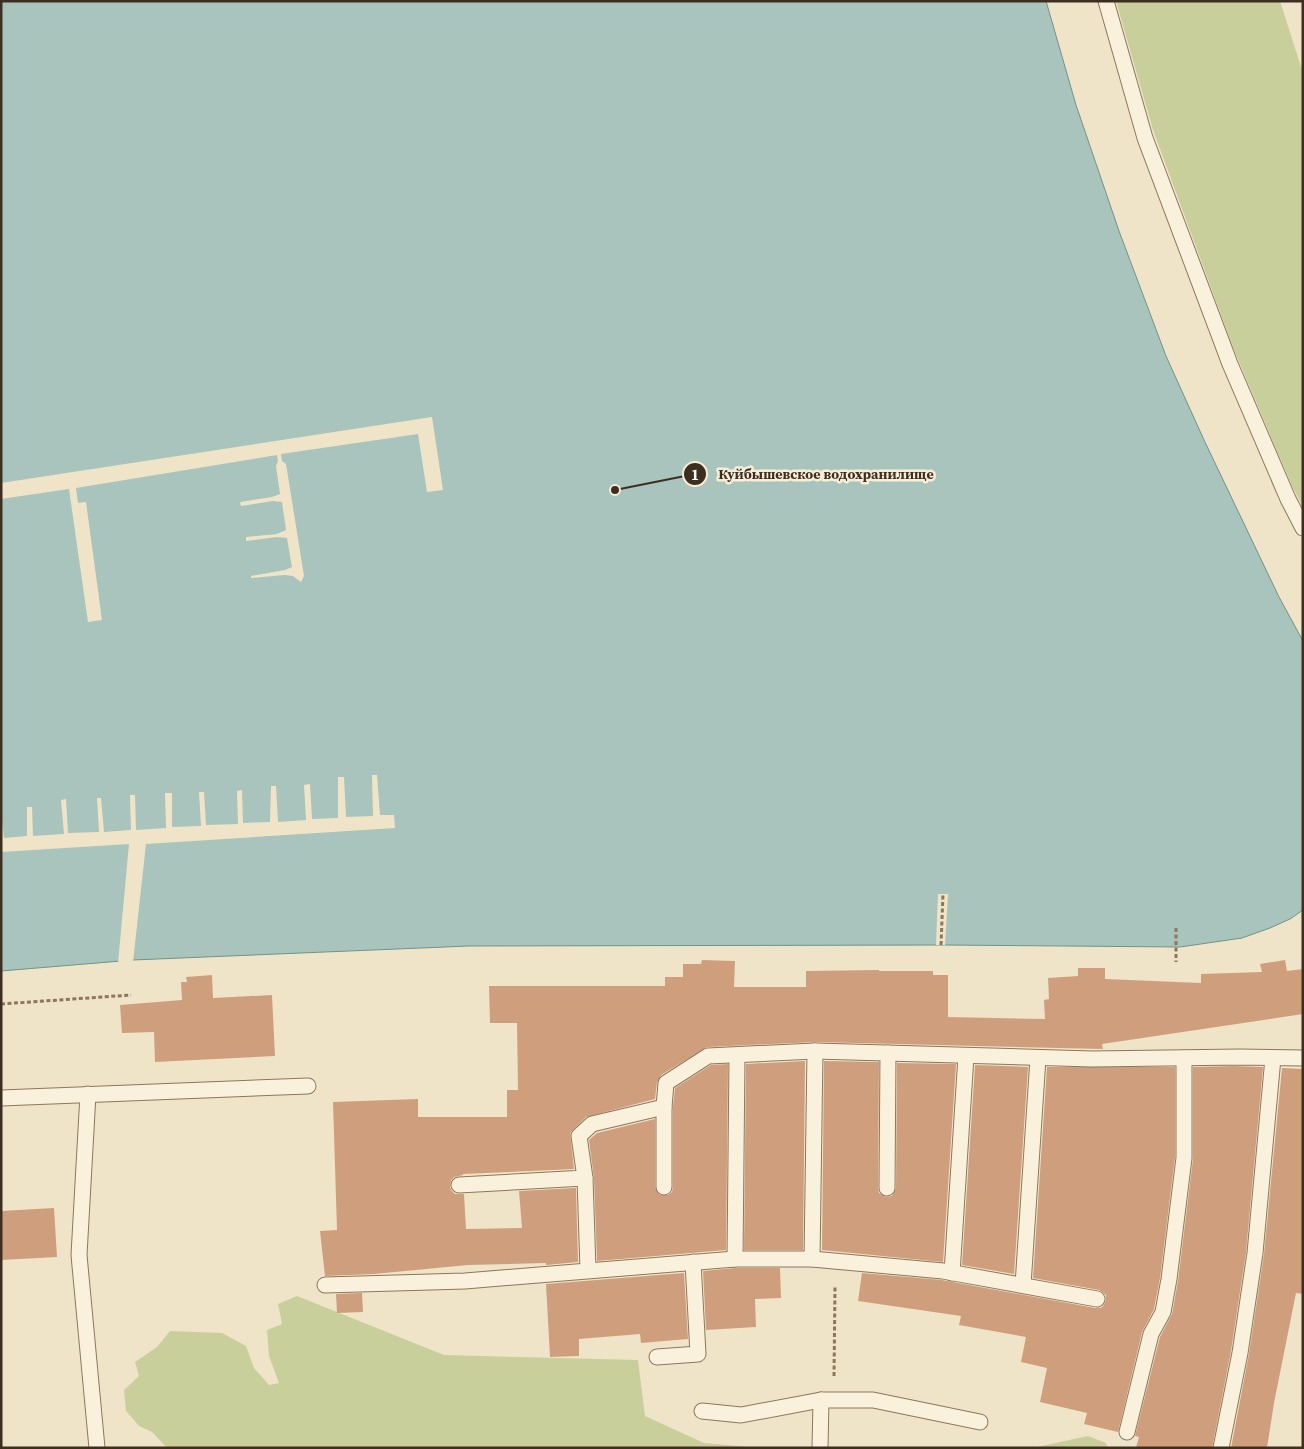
<svg xmlns="http://www.w3.org/2000/svg" width="1304" height="1449" font-family="'Source Serif 4',serif">
<rect width="100%" height="100%" fill="#f0e4c8"/>
<g fill="#c9cf9b">
<polygon points="1116,1 1280,1 1303,73 1303,507 1292,486 1234,350 1153,130"/>
<polygon points="297,1296 444,1355 638,1360 645,1416 704,1443 760,1448 167,1448 152,1432 139,1426 126,1411 124,1390 139,1376 135,1362 157,1347 170,1331 222,1333 246,1346 254,1368 269,1385 279,1383 269,1356 267,1330 282,1324 278,1304"/>
<polygon points="1088,1436 1106,1443 1108,1448 1032,1448"/>
</g>
<polygon fill="#a9c4bc" stroke="#6f938a" points="1,1 1046,1 1076,105 1119,231 1166,356 1204,440 1279,597 1303,641 1303,910 1290,919 1270,928 1242,938 1180,947 945,945 469,946 133,960 1,971"/>
<g fill="#f0e4c8">
<polygon points="432,417 443,490 427,492 418,434 281,454 282,461 286,464 304,576 301,582 293,576 285,575 251,578 251,576 285,570 292,567 287,538 277,537 246,541 246,537 277,534 286,530 282,502 273,501 241,506 240,502 272,497 280,494 276,466 278,461 277,455 76,488 78,503 86,502 102,620 88,622 69,489 1,499 1,483"/>
<polygon points="372,775 377,775 380,815 394,815 395,828 146,844 133,962 118,963 129,844 1,852 1,810 4,838 27,836 27,807 32,807 33,836 64,834 61,800 66,799 68,833 99,832 97,798 101,798 104,832 131,830 130,795 135,795 136,830 166,828 165,793 172,793 172,827 201,826 199,792 204,792 206,825 238,824 237,791 242,790 243,823 270,822 271,786 276,786 278,822 306,820 304,785 310,784 312,819 338,818 338,777 344,777 346,817 373,816"/>
<polygon points="938,894 948,894 945,945 936,945"/>
</g>
<g fill="#cf9f7d">
<polygon points="702,960 735,961 734,987 806,987 806,971 879,970 879,971 933,971 933,975 948,975 948,1017 1045,1019 1044,1000 1049,999 1048,978 1078,976 1078,968 1105,968 1105,979 1201,983 1201,974 1262,972 1260,964 1285,960 1287,971 1303,969 1303,1014 1102,1044 1103,1049 815,1042 707,1047 661,1075 657,1082 655,1099 586,1117 570,1133 574,1169 463,1174 463,1175 454,1177 451,1180 450,1186 451,1190 455,1194 464,1194 466,1229 522,1228 519,1191 576,1188 578,1262 546,1265 546,1263 468,1265 374,1274 325,1276 320,1231 337,1230 333,1102 418,1099 418,1117 507,1117 507,1090 518,1090 517,1023 490,1023 489,986 665,986 665,977 683,977 683,964 701,964"/>
<polygon points="212,975 213,998 272,995 275,1056 155,1062 154,1032 122,1033 120,1005 182,1000 181,982 187,982 186,977"/>
<polygon points="805,1061 803,1250 744,1250 746,1064"/>
<polygon points="824,1061 879,1062 878,1188 879,1193 886,1197 892,1196 896,1188 897,1063 956,1064 943,1262 822,1250"/>
<polygon points="728,1064 726,1250 597,1261 594,1178 589,1140 597,1133 655,1119 655,1187 660,1195 668,1195 672,1192 673,1187 673,1107 675,1088 711,1065"/>
<polygon points="975,1065 1028,1067 1014,1274 962,1265"/>
<polygon points="1234,1066 1263,1067 1246,1252 1231,1351 1212,1448 1136,1448 1139,1437 1135,1436 1160,1337 1172,1314 1178,1281 1193,1159 1193,1067"/>
<polygon points="1047,1067 1175,1067 1175,1157 1160,1278 1154,1309 1142,1332 1118,1432 1084,1424 1087,1413 1040,1402 1047,1368 1021,1362 1026,1337 959,1325 961,1316 858,1301 862,1273 942,1280 1095,1308 1101,1308 1104,1305 1106,1300 1106,1295 1099,1290 1033,1278"/>
<polygon points="1282,1068 1303,1069 1303,1294 1296,1293 1274,1403 1267,1448 1231,1448 1249,1354 1264,1254"/>
<polygon points="54,1208 57,1257 1,1260 1,1211"/>
<polygon points="735,1268 780,1268 781,1298 755,1299 756,1327 706,1330 703,1271"/>
<polygon points="684,1273 688,1339 641,1343 640,1334 579,1339 579,1356 550,1357 546,1284"/>
<polygon points="362,1293 363,1312 337,1313 336,1294"/>
</g>
<g fill="none" stroke-linecap="round" stroke-linejoin="round">
<g stroke="#8d765c" stroke-width="17">
<g id="lane">
<polyline points="1106,1 1145,138 1230,364 1288,499 1303,528"/>
<polyline points="88,1094 79,1255 97,1448"/>
<polyline points="1,1098 308,1086"/>
<polyline points="664,1107 664,1187"/>
<polyline points="585,1178 588,1270"/>
<polyline points="459,1185 585,1178 579,1136 592,1124 664,1107 666,1083 708,1056 815,1051 1092,1059 1240,1057 1303,1058"/>
<polyline points="887,1188 888,1053"/>
<polyline points="735,1259 737,1055"/>
<polyline points="812,1259 815,1051"/>
<polyline points="952,1273 966,1056"/>
<polyline points="325,1285 465,1281 735,1259 812,1259 943,1271 1097,1299"/>
<polyline points="1023,1285 1038,1058"/>
<polyline points="657,1357 698,1354 693,1262"/>
<polyline points="821,1400 873,1400 980,1422"/>
<polyline points="702,1411 741,1415 821,1400 820,1448"/>
<polyline points="1127,1432 1151,1334 1163,1312 1169,1279 1184,1158 1184,1058"/>
<polyline points="1221,1448 1240,1353 1255,1253 1273,1058"/>
</g>
</g>
<g stroke="#8d765c" stroke-width="3" stroke-dasharray="4 2.5" stroke-linecap="butt">
<polyline points="1176,928 1176,962"/>
<polyline points="941,945 943,894"/>
<polyline points="1,1004 131,995"/>
<polyline points="834,1376 835,1287"/>
</g>
<use href="#lane" stroke="#faf1dc" stroke-width="15"/>
</g>
<path fill="none" stroke="#3d2e20" stroke-width="2" d="M615 490L695 474"/>
<g fill="#3d2e20" stroke="#f7eed8" stroke-width="2">
<circle cx="615" cy="490" r="5"/>
<circle cx="695" cy="474" r="12"/>
</g>
<g font-size="15" text-anchor="middle" font-weight="bold" fill="#fff">
<text x="695" y="480">1</text>
</g>
<g font-size="14" text-anchor="middle" font-weight="bold" fill="#3d2e20" stroke="#f7eed8" stroke-width="5" stroke-linejoin="round" paint-order="stroke">
<text x="826" y="479">Куйбышевское водохранилище</text>
</g>
<rect width="1304" height="1449" fill="none" stroke="#3d2e20" stroke-width="5"/>
</svg>
